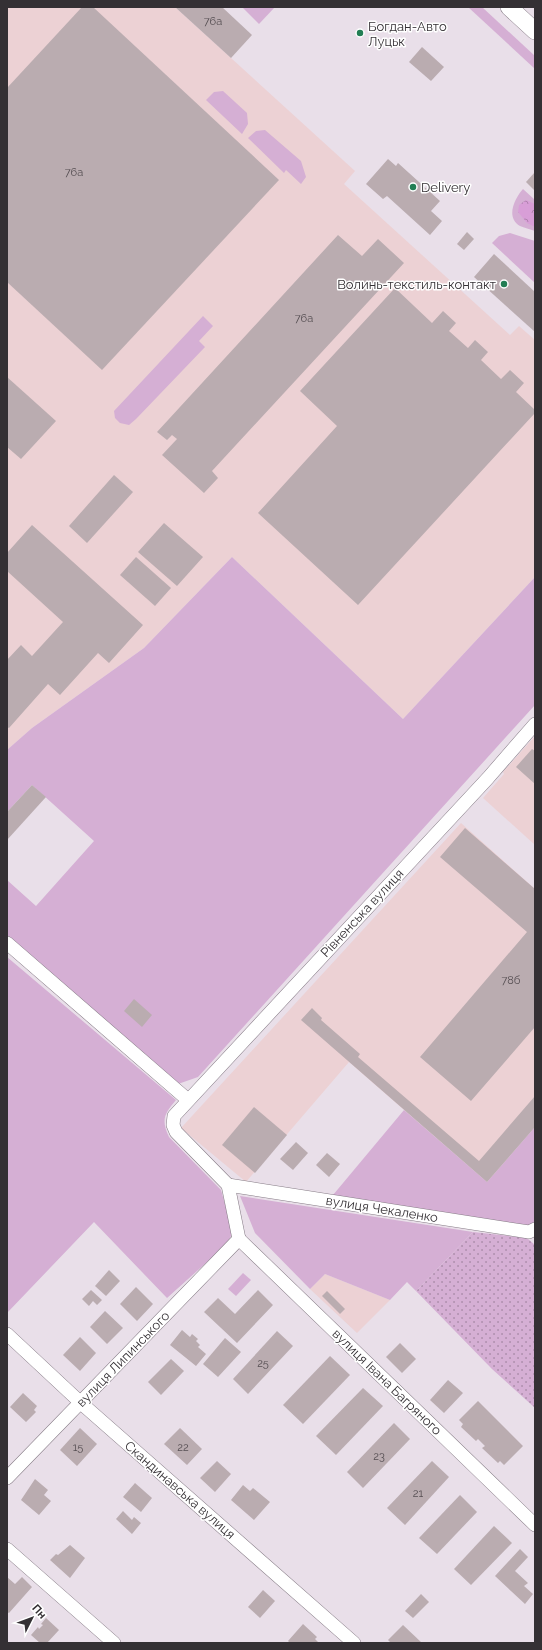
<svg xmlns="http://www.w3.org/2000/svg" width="542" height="1650" font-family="Raleway,sans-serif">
<defs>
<pattern id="forest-crowns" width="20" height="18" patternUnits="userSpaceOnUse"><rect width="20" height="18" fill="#d89ed7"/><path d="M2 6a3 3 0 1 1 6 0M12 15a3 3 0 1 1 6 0" fill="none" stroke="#b081af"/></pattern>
<pattern id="garden-dots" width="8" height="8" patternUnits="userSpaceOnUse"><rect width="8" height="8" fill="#d5afd4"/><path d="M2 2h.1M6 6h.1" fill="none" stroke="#ae8fad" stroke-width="1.8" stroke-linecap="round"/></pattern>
</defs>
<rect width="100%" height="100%" fill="#e9dfe9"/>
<g fill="#ecd1d4">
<polygon points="7,7 175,7 355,171 344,184 510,335 519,326 535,340 535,577 403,719 232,557 144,648 32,728 7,750"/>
<polygon points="535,736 535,845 483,798 504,774 503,772"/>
<polygon points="461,823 535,889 535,1127 487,1182 349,1062 246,1182 181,1128"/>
<polygon points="325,1274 390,1300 357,1333 310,1289"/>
</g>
<g fill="#d5afd4">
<polygon points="242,7 275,7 259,24"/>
<polygon points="468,7 482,7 535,56 535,69"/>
<polygon points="223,91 247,113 248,124 242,134 206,100 214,92"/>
<polygon points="265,130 301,161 306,177 301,184 286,170 284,173 248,138 256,131"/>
<path d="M523,189L535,200V231C530,229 524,228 520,226C505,217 515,198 523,189Z"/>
<polygon points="510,233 535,241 535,283 492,243 499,236"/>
<polygon points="203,316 213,326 199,341 205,347 136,419 129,425 120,423 115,418 114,411"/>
<polygon points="232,557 403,719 535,577 535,705 198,1077 178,1084 7,935 7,880 36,906 94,841 32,785 7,812 7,750 32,728 144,648"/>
<path d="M7,957L176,1100C164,1114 161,1120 169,1137L221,1190L233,1232L227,1244L167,1298L94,1222L7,1313Z"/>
<polygon points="404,1110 487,1182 535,1127 535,1222 529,1226 333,1195"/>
<polygon points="240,1196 473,1232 416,1291 407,1282 390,1300 325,1274 310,1289 255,1233"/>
<polygon points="243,1273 251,1280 236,1296 228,1289"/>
</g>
<polygon fill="url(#forest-crowns)" points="526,200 535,204 535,227 527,223 518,212 519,205"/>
<polygon fill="url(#garden-dots)" points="473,1232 527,1238 535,1245 535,1408 492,1369 416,1291"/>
<g fill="#baacb0">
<polygon points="82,7 93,7 279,180 102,370 7,282 7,88"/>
<polygon points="175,7 222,7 252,35 231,58"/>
<polygon points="422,47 444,67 431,81 409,62"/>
<polygon points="388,159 396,166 398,163 440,201 431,211 442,221 430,235 387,196 383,199 366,184"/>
<polygon points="535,172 535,191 526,182"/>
<polygon points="467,232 474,239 464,250 457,244"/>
<polygon points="338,235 362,256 378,239 404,263 212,471 218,478 204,493 162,455 177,439 172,435 167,440 157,432"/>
<polygon points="494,254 535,292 535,332 474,277"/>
<polygon points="395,288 432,323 443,311 456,323 449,331 468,348 475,340 488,352 481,360 501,379 510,370 524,383 516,392 535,410 535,413 358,605 258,513 337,426 300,391"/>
<polygon points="7,377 56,421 21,459 7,447"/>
<polygon points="114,475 133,492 87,543 69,526"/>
<polygon points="164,523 203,557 177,586 138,552"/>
<polygon points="32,525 143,625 109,663 98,653 60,695 48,684 9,728 7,727 7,660 21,645 32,656 63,622 7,571 7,553"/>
<polygon points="136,557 171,588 155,606 120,575"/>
<polygon points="532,749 535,751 535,784 516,767"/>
<polygon points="32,785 46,797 7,840 7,812"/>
<polygon points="465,828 535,889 535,1027 471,1101 420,1057 527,932 440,857"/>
<polygon points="134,999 152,1015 142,1027 124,1011"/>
<polygon points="312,1008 322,1018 321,1020 360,1054 358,1057 479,1161 535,1096 535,1127 487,1182 301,1020"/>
<polygon points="254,1107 287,1135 255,1173 222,1145"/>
<polygon points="296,1142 308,1153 293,1170 280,1159"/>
<polygon points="327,1153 340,1164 329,1177 316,1165"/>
<polygon points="109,1270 120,1281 106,1296 95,1286"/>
<polygon points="136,1287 153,1304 137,1321 120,1304"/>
<polygon points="91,1290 102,1300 97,1305 93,1301 89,1306 82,1299"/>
<polygon points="258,1290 273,1305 237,1343 204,1312 218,1298 235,1314"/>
<polygon points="327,1291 345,1309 340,1314 322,1296"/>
<polygon points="105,1311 123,1328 107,1344 90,1327"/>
<polygon points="182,1330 190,1337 192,1334 198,1339 196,1341 200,1345 198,1347 206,1354 196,1366 170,1345"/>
<polygon points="277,1331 293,1346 248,1394 233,1379"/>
<polygon points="80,1337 96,1353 80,1371 63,1355"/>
<polygon points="225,1338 241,1352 218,1377 203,1364"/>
<polygon points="400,1343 416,1359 402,1373 386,1357"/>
<polygon points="330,1356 350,1375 303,1424 283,1405"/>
<polygon points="171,1359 184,1371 161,1395 148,1382"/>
<polygon points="448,1380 463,1393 444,1413 430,1400"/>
<polygon points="363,1388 383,1406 336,1455 316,1436"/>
<polygon points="23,1393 37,1406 34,1410 36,1412 26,1422 10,1407"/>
<polygon points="478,1401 523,1446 504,1465 500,1461 498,1463 482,1448 485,1446 478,1439 476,1441 461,1427 463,1424 459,1420"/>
<polygon points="394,1423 410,1439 363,1488 347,1472"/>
<polygon points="80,1428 97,1444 77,1466 60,1450"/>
<polygon points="180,1428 202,1449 187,1465 164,1444"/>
<polygon points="217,1461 231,1474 215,1492 200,1478"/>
<polygon points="432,1461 449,1477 405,1525 387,1508"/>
<polygon points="35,1479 48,1490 44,1495 51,1501 39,1515 21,1500"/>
<polygon points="135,1483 152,1498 141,1512 123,1497"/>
<polygon points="243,1485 250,1491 253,1488 270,1502 254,1520 231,1500"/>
<polygon points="460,1495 477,1512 437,1554 419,1538"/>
<polygon points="123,1511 132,1520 134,1517 141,1523 132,1534 116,1519"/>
<polygon points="494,1526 512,1543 471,1585 454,1569"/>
<polygon points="70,1545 85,1558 70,1578 50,1560 56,1554 58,1555"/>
<polygon points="520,1549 528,1557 515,1571 528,1583 524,1586 533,1594 525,1604 495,1576"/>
<polygon points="7,1577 15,1584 22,1577 32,1587 9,1613 7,1612"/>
<polygon points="263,1590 275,1601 260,1618 248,1607"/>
<polygon points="421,1594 429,1602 413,1618 405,1611"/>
<polygon points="46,1618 59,1630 47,1643 40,1643 31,1635 38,1627 39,1629 43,1625 41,1624"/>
<polygon points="303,1624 317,1637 315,1639 319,1643 290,1643 288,1641"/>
<polygon points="403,1625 422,1643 391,1643 388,1640"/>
</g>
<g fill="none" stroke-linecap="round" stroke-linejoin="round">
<g stroke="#867c86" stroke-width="14">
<g id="minor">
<polyline points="7,943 188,1100"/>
<polyline points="228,1185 529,1232 535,1229"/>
<polyline points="239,1239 228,1185 176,1132 173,1125 174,1116 488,778 535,724"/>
<polyline points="239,1239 535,1525"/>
<polyline points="7,1334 81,1403 354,1643"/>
<polyline points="7,1478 239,1239"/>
<polyline points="7,1549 114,1643"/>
</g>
</g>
<g stroke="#867c86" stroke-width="18">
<polyline id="major" points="509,7 535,31"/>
</g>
<use href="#minor" stroke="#fff" stroke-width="13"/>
<use href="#major" stroke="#fff" stroke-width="17"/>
</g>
<g fill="#227e54" stroke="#fff" stroke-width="1.5">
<circle cx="360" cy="33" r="4"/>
<circle cx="413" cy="187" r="4"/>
<circle cx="504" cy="284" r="4"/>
</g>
<g text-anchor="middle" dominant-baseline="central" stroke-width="3" stroke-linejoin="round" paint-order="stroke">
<g font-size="11" fill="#564f53">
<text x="213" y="21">76а</text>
<text x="74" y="172">76а</text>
<text x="304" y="318">76а</text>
<text x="511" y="980">78б</text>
<text x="263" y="1363">25</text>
<text x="78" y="1447">15</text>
<text x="183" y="1447">22</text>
<text x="379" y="1456">23</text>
<text x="418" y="1493">21</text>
</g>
<g font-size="13" fill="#343034" stroke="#fff" text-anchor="start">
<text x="368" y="26">Богдан-Авто<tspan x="368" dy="15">Луцьк</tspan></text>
<text x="421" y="187">Delivery</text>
<text x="496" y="284" text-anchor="end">Волинь-текстиль-контакт</text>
</g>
<g font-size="13" fill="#343034" stroke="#fff">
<text transform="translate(362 913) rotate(-47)">Рівненська вулиця</text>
<text transform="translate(382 1209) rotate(9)">вулиця Чекаленко</text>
<text transform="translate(123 1359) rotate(-46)">вулиця Липинського</text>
<text transform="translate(387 1382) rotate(44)">вулиця Івана Багряного</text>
<text transform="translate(180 1490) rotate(41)">Скандинавська вулиця</text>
</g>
</g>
<rect width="542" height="1650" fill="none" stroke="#343034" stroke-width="16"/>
<g transform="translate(32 1618) rotate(48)" stroke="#ffffff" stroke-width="3" paint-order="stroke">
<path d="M0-3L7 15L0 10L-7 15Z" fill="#343034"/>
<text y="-6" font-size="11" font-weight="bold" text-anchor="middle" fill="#343034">Пн</text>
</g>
</svg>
